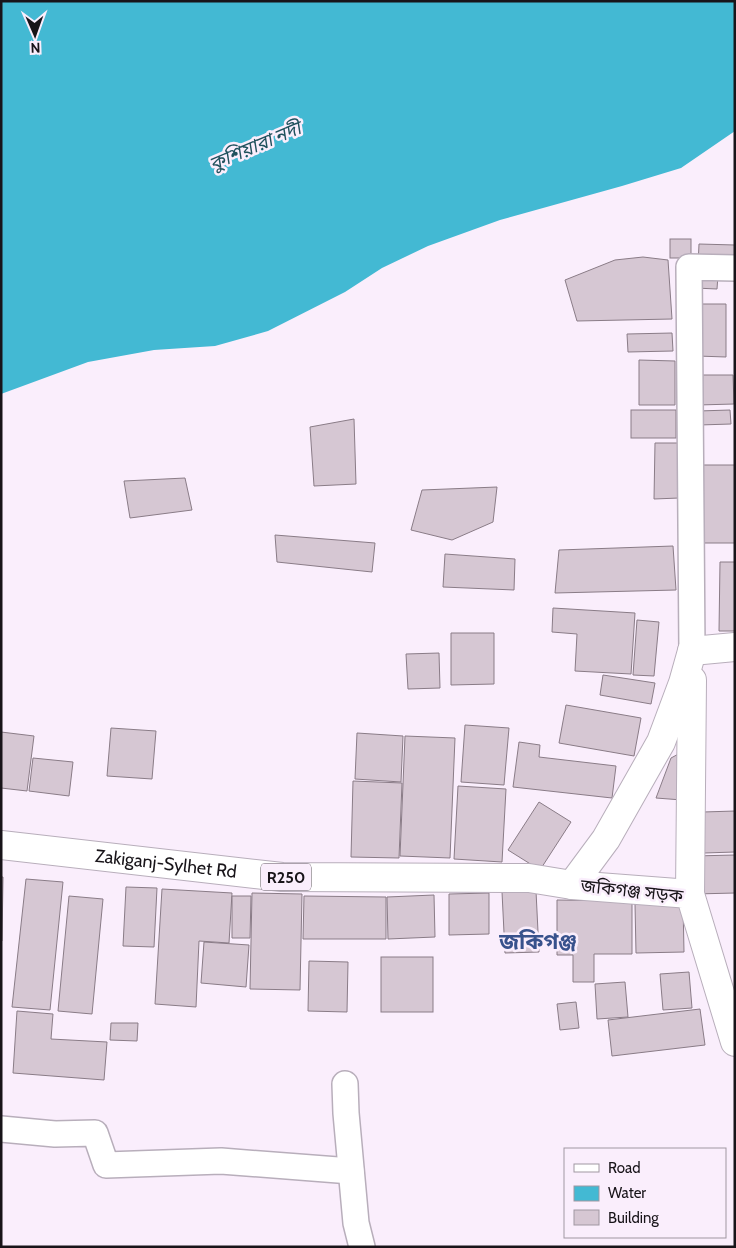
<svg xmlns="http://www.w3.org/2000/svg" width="736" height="1248" font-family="Cabin,'Noto Sans Bengali',sans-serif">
<rect width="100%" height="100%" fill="#faeefc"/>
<polygon fill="#43b9d3" points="1,1 735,1 735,131 681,168 622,186 500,220 428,246 382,268 345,292 268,331 215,346 154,350 88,362 1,394"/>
<g fill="#d6c7d3" stroke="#8a7c87">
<rect x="670" y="239" width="21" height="19"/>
<polygon points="699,244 735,245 735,267 698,265"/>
<polygon points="643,257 668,260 672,319 577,321 565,280 615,260"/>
<polygon points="696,274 718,275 717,289 695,288"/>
<polygon points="698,304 726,304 726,357 697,356"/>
<polygon points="672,333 673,351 628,352 627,334"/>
<polygon points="639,360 675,361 675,405 639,405"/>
<polygon points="697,375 733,375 734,404 698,405"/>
<rect x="631" y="410" width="45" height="28"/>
<polygon points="730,410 731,424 699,425 698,411"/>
<polygon points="354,419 356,484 314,486 310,427"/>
<polygon points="655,443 678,443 679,498 654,499"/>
<polygon points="702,465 735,465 735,543 703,543"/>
<polygon points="185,478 192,510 130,518 124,481"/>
<polygon points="497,487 493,522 452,540 411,530 422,490"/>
<polygon points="275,535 375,543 372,572 277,562"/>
<polygon points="673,546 676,590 555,593 559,550"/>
<polygon points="445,554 515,559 514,590 443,587"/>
<polygon points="720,562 735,562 735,631 719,631"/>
<polygon points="553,608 635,613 631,674 575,671 577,634 552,632"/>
<polygon points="637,620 659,622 654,676 633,675"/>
<polygon points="451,633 494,633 494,684 451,685"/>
<polygon points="439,653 440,688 408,689 406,654"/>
<polygon points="603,675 655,683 651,704 600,695"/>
<polygon points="566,705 641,718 634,756 559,743"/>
<polygon points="465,725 509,728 504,785 461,782"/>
<polygon points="111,728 156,731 152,779 107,776"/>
<polygon points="1,732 34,736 27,791 1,788"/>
<polygon points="357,733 403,736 401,782 355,779"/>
<polygon points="405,736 455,738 450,858 400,856"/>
<polygon points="519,742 540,745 539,757 616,766 612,798 513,787"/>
<polygon points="686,750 682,800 656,798 671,758"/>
<polygon points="33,758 73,762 69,796 29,791"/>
<polygon points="353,781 402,783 399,858 351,857"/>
<polygon points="458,786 506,789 502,862 454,859"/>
<polygon points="539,802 571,822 540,870 508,850"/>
<polygon points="735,811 735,852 704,853 703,812"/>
<polygon points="735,855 735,893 695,894 694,856"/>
<polygon points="1,877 3,877 2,941 1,941"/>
<polygon points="26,879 63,882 50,1010 12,1007"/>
<polygon points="126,887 157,888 154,947 123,946"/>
<polygon points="162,889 232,893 229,943 199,941 196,1007 155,1004"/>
<polygon points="536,891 539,952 505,953 502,892"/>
<polygon points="252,893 302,894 300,990 250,989"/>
<polygon points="489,893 489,934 449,935 449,894"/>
<polygon points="434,895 435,937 388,939 387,897"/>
<polygon points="69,896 103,899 92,1014 58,1011"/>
<polygon points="232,896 251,896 250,938 232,938"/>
<polygon points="304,896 386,897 386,939 303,939"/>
<polygon points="557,900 632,901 632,954 594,954 594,982 573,982 573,955 557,955"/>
<polygon points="683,903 684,952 636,953 635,904"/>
<polygon points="204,942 249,945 246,987 201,983"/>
<rect x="381" y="957" width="52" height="55"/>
<polygon points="309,961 348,962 347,1012 308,1011"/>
<polygon points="689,972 692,1008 663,1010 660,974"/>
<polygon points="625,982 628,1017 597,1019 595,984"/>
<polygon points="576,1002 579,1028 560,1030 557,1004"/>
<polygon points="700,1009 705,1045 612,1056 608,1020"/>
<polygon points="17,1011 53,1014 51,1039 107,1042 104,1080 13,1073"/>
<polygon points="111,1023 138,1023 137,1041 110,1040"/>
</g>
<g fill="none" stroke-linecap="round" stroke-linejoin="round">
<g stroke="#b8aebb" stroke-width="28">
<g id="street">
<polyline points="692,651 689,267 735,268"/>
<polyline points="345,1084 346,1113 356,1223 362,1247"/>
<polyline points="1,1129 55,1134 95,1133 106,1165 221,1161 351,1171"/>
</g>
</g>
<g stroke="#b8aebb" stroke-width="30">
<g id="secondary">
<polyline points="692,651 735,647"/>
<polyline points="572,885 690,894 735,1042"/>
<polyline points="572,885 606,839 661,742 683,683 692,651"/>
<polyline points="690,894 692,680"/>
</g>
</g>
<g stroke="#b8aebb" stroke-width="30">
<g id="primary">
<path id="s1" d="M1,845L282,877L529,878L572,885"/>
</g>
</g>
<use href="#street" stroke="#fff" stroke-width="25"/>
<use href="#secondary" stroke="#fff" stroke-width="28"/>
<use href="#primary" stroke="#fff" stroke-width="28"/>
</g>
<g text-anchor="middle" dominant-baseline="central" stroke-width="5" stroke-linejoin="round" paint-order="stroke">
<rect fill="#faeefc" stroke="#5c555d" stroke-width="1" x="261" y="863.5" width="50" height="27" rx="4"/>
<g font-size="16" font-weight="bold" fill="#181419">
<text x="286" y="877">R250</text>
</g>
<g font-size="18" fill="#181419" stroke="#faeefc">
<text stroke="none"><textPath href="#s1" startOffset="166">Zakiganj-Sylhet Rd</textPath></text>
<text transform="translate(632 891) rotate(6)">জকিগঞ্জ সড়ক</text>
</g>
<g font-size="19" font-style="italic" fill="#20515d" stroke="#faeefc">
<text transform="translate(255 146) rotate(-23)">কুশিয়ারা নদী</text>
</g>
<g font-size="22" font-weight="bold" fill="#38528c" stroke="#faeefc">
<text x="538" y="941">জকিগঞ্জ</text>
</g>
</g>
<rect width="736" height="1248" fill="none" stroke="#181419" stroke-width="5"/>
<rect x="564" y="1148" width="162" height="90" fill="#faeefc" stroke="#a097a1"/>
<rect x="574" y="1164" width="25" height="8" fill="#ffffff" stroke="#a097a1"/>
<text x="608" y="1173" font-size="15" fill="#181419">Road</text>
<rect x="574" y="1186" width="25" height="15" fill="#43b9d3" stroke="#a097a1"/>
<text x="608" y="1198" font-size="15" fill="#181419">Water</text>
<rect x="574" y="1210" width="25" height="15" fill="#d6c7d3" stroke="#a097a1"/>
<text x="608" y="1223" font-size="15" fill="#181419">Building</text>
<g transform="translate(35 35) rotate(178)" stroke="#faeefc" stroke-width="4" paint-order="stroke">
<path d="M0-4L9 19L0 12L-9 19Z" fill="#181419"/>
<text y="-8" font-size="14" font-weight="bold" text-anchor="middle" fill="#181419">N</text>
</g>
</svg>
